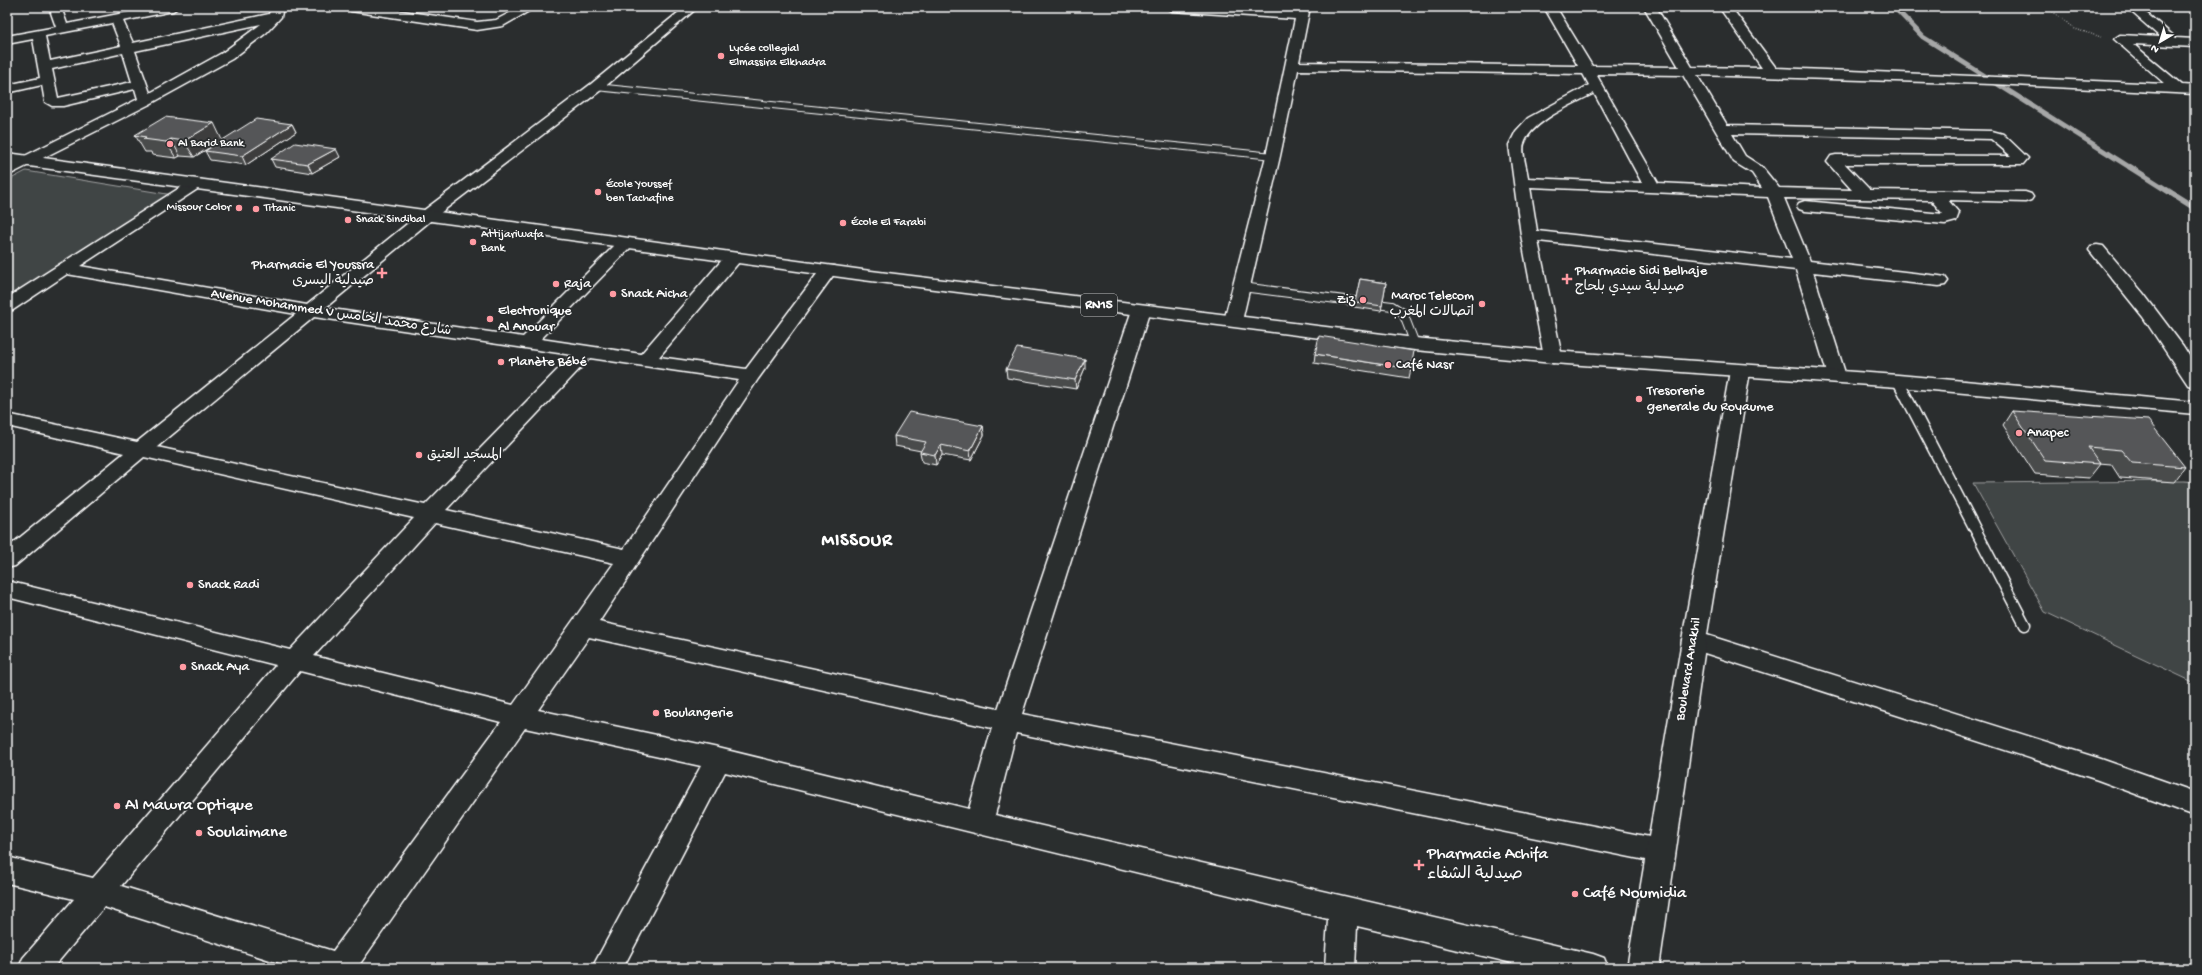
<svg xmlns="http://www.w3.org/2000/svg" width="2202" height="975" font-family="'Gochi Hand','Playpen Sans Arabic',sans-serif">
<rect width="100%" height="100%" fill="#2a2d2e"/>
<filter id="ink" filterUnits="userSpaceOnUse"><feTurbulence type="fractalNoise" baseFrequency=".025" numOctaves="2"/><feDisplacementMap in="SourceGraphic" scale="8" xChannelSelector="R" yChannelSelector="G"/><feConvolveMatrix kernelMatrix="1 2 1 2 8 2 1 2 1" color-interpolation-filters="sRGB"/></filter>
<g filter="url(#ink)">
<g fill="#414445" stroke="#a0a2a2">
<polygon points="26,171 173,195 7,297 7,181"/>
<polygon points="2184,481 2195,482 2195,683 2045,612 1973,483"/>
</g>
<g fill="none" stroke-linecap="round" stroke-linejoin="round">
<polyline stroke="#a6a7a7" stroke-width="5" points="1894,7 1923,37 2131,168"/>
<polyline stroke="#a6a7a7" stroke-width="6" points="2130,167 2195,208"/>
<g stroke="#fff" stroke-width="8">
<polyline id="service-far2" points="596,87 1273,156"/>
</g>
<g stroke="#fff" stroke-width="10">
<polyline id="service-far1" points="1242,287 1392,306 1403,313 1415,344"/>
</g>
<g stroke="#fff" stroke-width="13">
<polyline id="service" points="1898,381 2025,625"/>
</g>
<g stroke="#fff" stroke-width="3">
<g id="minor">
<path d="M49,7H61L67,24L155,7H179L173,11L123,21L133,43L269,14L271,7H283L281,17L266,33L232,59L150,104L7,176V165L138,99L135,89L63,106H52L45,102L42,85L7,93V85L40,78L33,39L7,44V36L56,27ZM112,23L121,46L50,61L45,36ZM261,24L222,53L150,93L135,51ZM123,53L132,82L58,98L52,69Z"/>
<polygon points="345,7 375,7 477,22 496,20 521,7 536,7 503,26 477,30 351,11"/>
<path d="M685,7H698L601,90L435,217L325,308L523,337L621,239H633L635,242L633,245L541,339L641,354L728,253H740L742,257L740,261L659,357L746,369L823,266H835L837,270L758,379L599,622L998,709L1132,310L1135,306L1141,305L1147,306L1150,310L1022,714L1660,839L1670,842L1674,851L1670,860L1660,863L1016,733L995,815L1593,954L1604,958L1608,968H1533L1357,926L1355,968H1325L1328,919L725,772L623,968H592L701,766L525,728L357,968H295L104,907L53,968H19L23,958L74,899L7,883V857L93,878L276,665L7,597V581L290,650L414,518L144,457L15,566L7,568V548L124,453L7,426V414L137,442L296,314L67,274L13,310L7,311V298L192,180H202L205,183L202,186L80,266L307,305L423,211L591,84ZM314,317L572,355L425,505L157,447ZM590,358L739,380L624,549L446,510ZM435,523L614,563L513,705L314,656ZM589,637L992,728L969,809L718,748L538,710ZM300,671L501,722L333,951L121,886Z"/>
<path d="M1166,7H1225L1297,12L1298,7H1310L1299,62L1578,66L1544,7H1556L1592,66L1679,67L1644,7H1656L1692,67L1762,68L1719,7H1731L1776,68L2165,84L2114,39L2120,35L2160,37L2126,7H2139L2176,38L2195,39V47L2133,44L2182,85L2195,86V94L1992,84L1697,75L1727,125L1992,131L2003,134L2028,158L2023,164H1845L1870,190L2025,192L2031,194L2033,197L2031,200L2025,202L1948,200L1959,213L1956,221L1945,224L1805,211L1799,209L1797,206L1799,203L1805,201L1943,214L1931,200L1784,198L1810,261L1939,276L1945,277L1948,281L1945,285L1939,286L1813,272L1846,376L1844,380L1837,382L1830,380L1828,376L1796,270L1538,241L1562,357L1560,361L1553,363L1546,361L1544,357L1521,235L1509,145L1516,131L1528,118L1589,85L1583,74L1298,70L1280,156L1242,321L1239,325L1233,326L1227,325L1224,321L1266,156L1295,19L1172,11ZM1596,74L1683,75L1734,162L1752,173L1762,188L1658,183ZM1594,93L1642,183L1528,178C1527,168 1521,152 1524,144C1531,121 1574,104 1594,93ZM1732,134L1991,139L2011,156L1836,155L1831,156L1827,162L1852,190L1779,188L1762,167L1745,156ZM1530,187L1768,197L1792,259L1537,231Z"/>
<polygon points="2097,245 2103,246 2143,293 2183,346 2195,365 2195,387 2188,385 2143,317 2089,250 2091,246"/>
<polygon points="1694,631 2101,759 2195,792 2195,816 2098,780 1686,647 1682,640 1686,633"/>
</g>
</g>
<g stroke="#fff" stroke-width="3">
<polygon id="tertiary" points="1740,365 1747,367 1750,371 1706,640 1659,968 1627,968 1682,640 1730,371 1733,367"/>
</g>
<g stroke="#fff" stroke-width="3">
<polygon id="primary" points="7,153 863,270 1415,338 1553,351 1898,375 2195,402 2195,414 1898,387 1553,363 1415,350 863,280 7,163"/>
</g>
<polyline stroke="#fff" stroke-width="1.5" stroke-dasharray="0.5 2" stroke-linecap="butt" points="2047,7 2075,29 2101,37"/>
<use href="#service-far2" stroke="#2a2d2e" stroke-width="6"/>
<use href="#service-far1" stroke="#2a2d2e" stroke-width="8"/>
<use href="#service" stroke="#2a2d2e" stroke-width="10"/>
<use href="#minor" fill="#2a2d2e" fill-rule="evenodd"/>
<use href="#tertiary" fill="#2a2d2e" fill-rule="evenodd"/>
<use href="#primary" fill="#2a2d2e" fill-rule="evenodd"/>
</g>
<g fill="#494b4c" stroke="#fff">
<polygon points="292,124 296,132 246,165 210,160 205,151"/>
<polygon points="135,135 222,140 194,157 180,156 176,158 152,155 151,152 145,152"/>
<polygon points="340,157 312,173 275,167 271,159"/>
<polygon points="1360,279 1386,283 1381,311 1354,307"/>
<polygon points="1315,354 1411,369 1409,378 1314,363"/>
<polygon points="1085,368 1076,389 1007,378 1006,369"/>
<polygon points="2012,411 2185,467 2174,482 2120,478 2111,464 2099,463 2100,464 2089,478 2035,474 2003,425"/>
<polygon points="983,426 984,435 971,460 942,455 936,465 922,462 920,452 921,451 895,446 894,436"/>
</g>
<g fill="#3c3d3e" stroke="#fff">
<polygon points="214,123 222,140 194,157 184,141"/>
<polygon points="292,124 296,132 246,165 242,156"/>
<polygon points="171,139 180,156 176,158 166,142"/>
<polygon points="336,149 340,157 312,173 308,164"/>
<polygon points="1085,359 1085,368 1076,389 1075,380"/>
<polygon points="983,426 984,435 971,460 970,451"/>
<polygon points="941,445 942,455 936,465 935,455"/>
</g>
<g fill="#555758" stroke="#fff">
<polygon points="165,117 214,123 184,141 171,139 166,142 143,139 146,137 135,135"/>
<polygon points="256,119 292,124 242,156 205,151"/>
<polygon points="295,143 336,149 308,164 271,159"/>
<polygon points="1360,279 1386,283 1382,306 1355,302"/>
<polygon points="1319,336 1414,351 1411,369 1315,354"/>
<polygon points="1017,348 1085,359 1075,380 1006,369"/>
<polygon points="2012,411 2148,420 2185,467 2132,463 2121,450 2088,447 2100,464 2045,460"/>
<polygon points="909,412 983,426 970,451 941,445 935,455 920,452 926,442 894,436"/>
<polygon points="1034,964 1068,968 1033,968"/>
</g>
</g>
<g fill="#ff9aa2" stroke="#2a2d2e" stroke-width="1.5">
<circle cx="721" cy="56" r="4"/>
<circle cx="170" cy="144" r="4"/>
<circle cx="598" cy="192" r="4"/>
<circle cx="239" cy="208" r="4"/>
<circle cx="256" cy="209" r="4"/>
<circle cx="348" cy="220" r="4"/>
<circle cx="843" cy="223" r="4"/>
<circle cx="473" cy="242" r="4"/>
<path d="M380 267h4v4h4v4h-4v4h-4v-4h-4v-4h4z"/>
<path d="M1565 273h4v4h4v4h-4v4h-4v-4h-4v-4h4z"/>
<circle cx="556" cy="284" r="4"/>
<circle cx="613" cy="294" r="4"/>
<circle cx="1363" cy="300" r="4"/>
<circle cx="1482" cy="304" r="4"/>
<circle cx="490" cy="319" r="4"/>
<circle cx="501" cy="362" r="4"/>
<circle cx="1388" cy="365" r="4"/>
<circle cx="1639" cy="399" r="4"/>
<circle cx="2019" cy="433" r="4"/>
<circle cx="419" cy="455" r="4"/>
<circle cx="190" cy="585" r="4"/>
<circle cx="183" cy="667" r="4"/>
<circle cx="656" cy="713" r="4"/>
<circle cx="117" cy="806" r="4"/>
<circle cx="199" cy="833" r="4"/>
<path d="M1417 859h4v4h4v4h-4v4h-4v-4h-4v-4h4z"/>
<circle cx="1575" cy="894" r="4"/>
</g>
<g text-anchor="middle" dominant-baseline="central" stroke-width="3.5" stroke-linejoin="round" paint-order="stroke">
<g font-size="12" fill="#fff" stroke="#2a2d2e" text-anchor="start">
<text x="729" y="49">Lycée collegial<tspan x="729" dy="14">Elmassira Elkhadra</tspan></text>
<text x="178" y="144">Al Barid Bank</text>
<text x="606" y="185">École Youssef<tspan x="606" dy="14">ben Tachafine</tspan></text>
<text x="231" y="208" text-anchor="end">Missour Color</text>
<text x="264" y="209">Titanic</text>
<text x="356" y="220">Snack Sindibal</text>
<text x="851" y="223">École El Farabi</text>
<text x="481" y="235">Attijariwafa<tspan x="481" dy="14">Bank</tspan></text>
</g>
<rect fill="#2a2d2e" stroke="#bfc0c0" stroke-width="1" x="1081" y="294" width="36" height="22" rx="3"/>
<g font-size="13" font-weight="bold" fill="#fff">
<text x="1099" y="305">RN15</text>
</g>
<g font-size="14" fill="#fff" stroke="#2a2d2e" text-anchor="start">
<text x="374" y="265" text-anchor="end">Pharmacie El Youssra<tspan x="374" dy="16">صيدلية اليسرى</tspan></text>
<text x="1575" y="271">Pharmacie Sidi Belhaje<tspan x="1575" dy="16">صيدلية سيدي بلحاج</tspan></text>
<text x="564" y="284">Raja</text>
<text x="621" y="294">Snack Aicha</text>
<text x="1474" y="296" text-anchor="end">Maroc Telecom<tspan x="1474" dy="16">اتصالات المغرب</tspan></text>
<text x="1355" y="300" text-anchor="end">Ziz</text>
<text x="498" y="311">Electronique<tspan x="498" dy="16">Al Anouar</tspan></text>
<text x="509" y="362">Planète Bébé</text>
<text x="1396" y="365">Café Nasr</text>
<text x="1647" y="391">Tresorerie<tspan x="1647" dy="16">generale du Royaume</tspan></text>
<text x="2027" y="433">Anapec</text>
<text x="427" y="455">المسجد العتيق</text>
<text x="198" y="585">Snack Radi</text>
<text x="191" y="667">Snack Aya</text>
<text x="664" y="713">Boulangerie</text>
</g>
<g font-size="14" fill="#fff" stroke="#2a2d2e">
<text transform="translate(331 313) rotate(9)">Avenue Mohammed V شارع محمد الخامس</text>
<text transform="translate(1689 669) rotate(-81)">Boulevard Anakhil</text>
</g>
<g font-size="17" fill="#fff" stroke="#2a2d2e" text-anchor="start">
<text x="125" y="806">Al Mawra Optique</text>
<text x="207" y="833">Soulaimane</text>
<text x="1427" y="855">Pharmacie Achifa<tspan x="1427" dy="20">صيدلية الشفاء</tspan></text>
<text x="1583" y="894">Café Noumidia</text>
</g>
<g font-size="18" font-weight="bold" letter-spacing="1" fill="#fff" stroke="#2a2d2e">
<text x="857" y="541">MISSOUR</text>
</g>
</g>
<rect width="2202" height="975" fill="none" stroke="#2a2d2e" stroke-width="24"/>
<rect x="12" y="12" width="2178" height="951" fill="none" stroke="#fff" stroke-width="1.5" filter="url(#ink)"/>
<g transform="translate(2160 42) rotate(218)" stroke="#2a2d2e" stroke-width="3" paint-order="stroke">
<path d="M0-3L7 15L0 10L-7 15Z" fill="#ffffff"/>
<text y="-6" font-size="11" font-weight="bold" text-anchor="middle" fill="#ffffff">N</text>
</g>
</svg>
